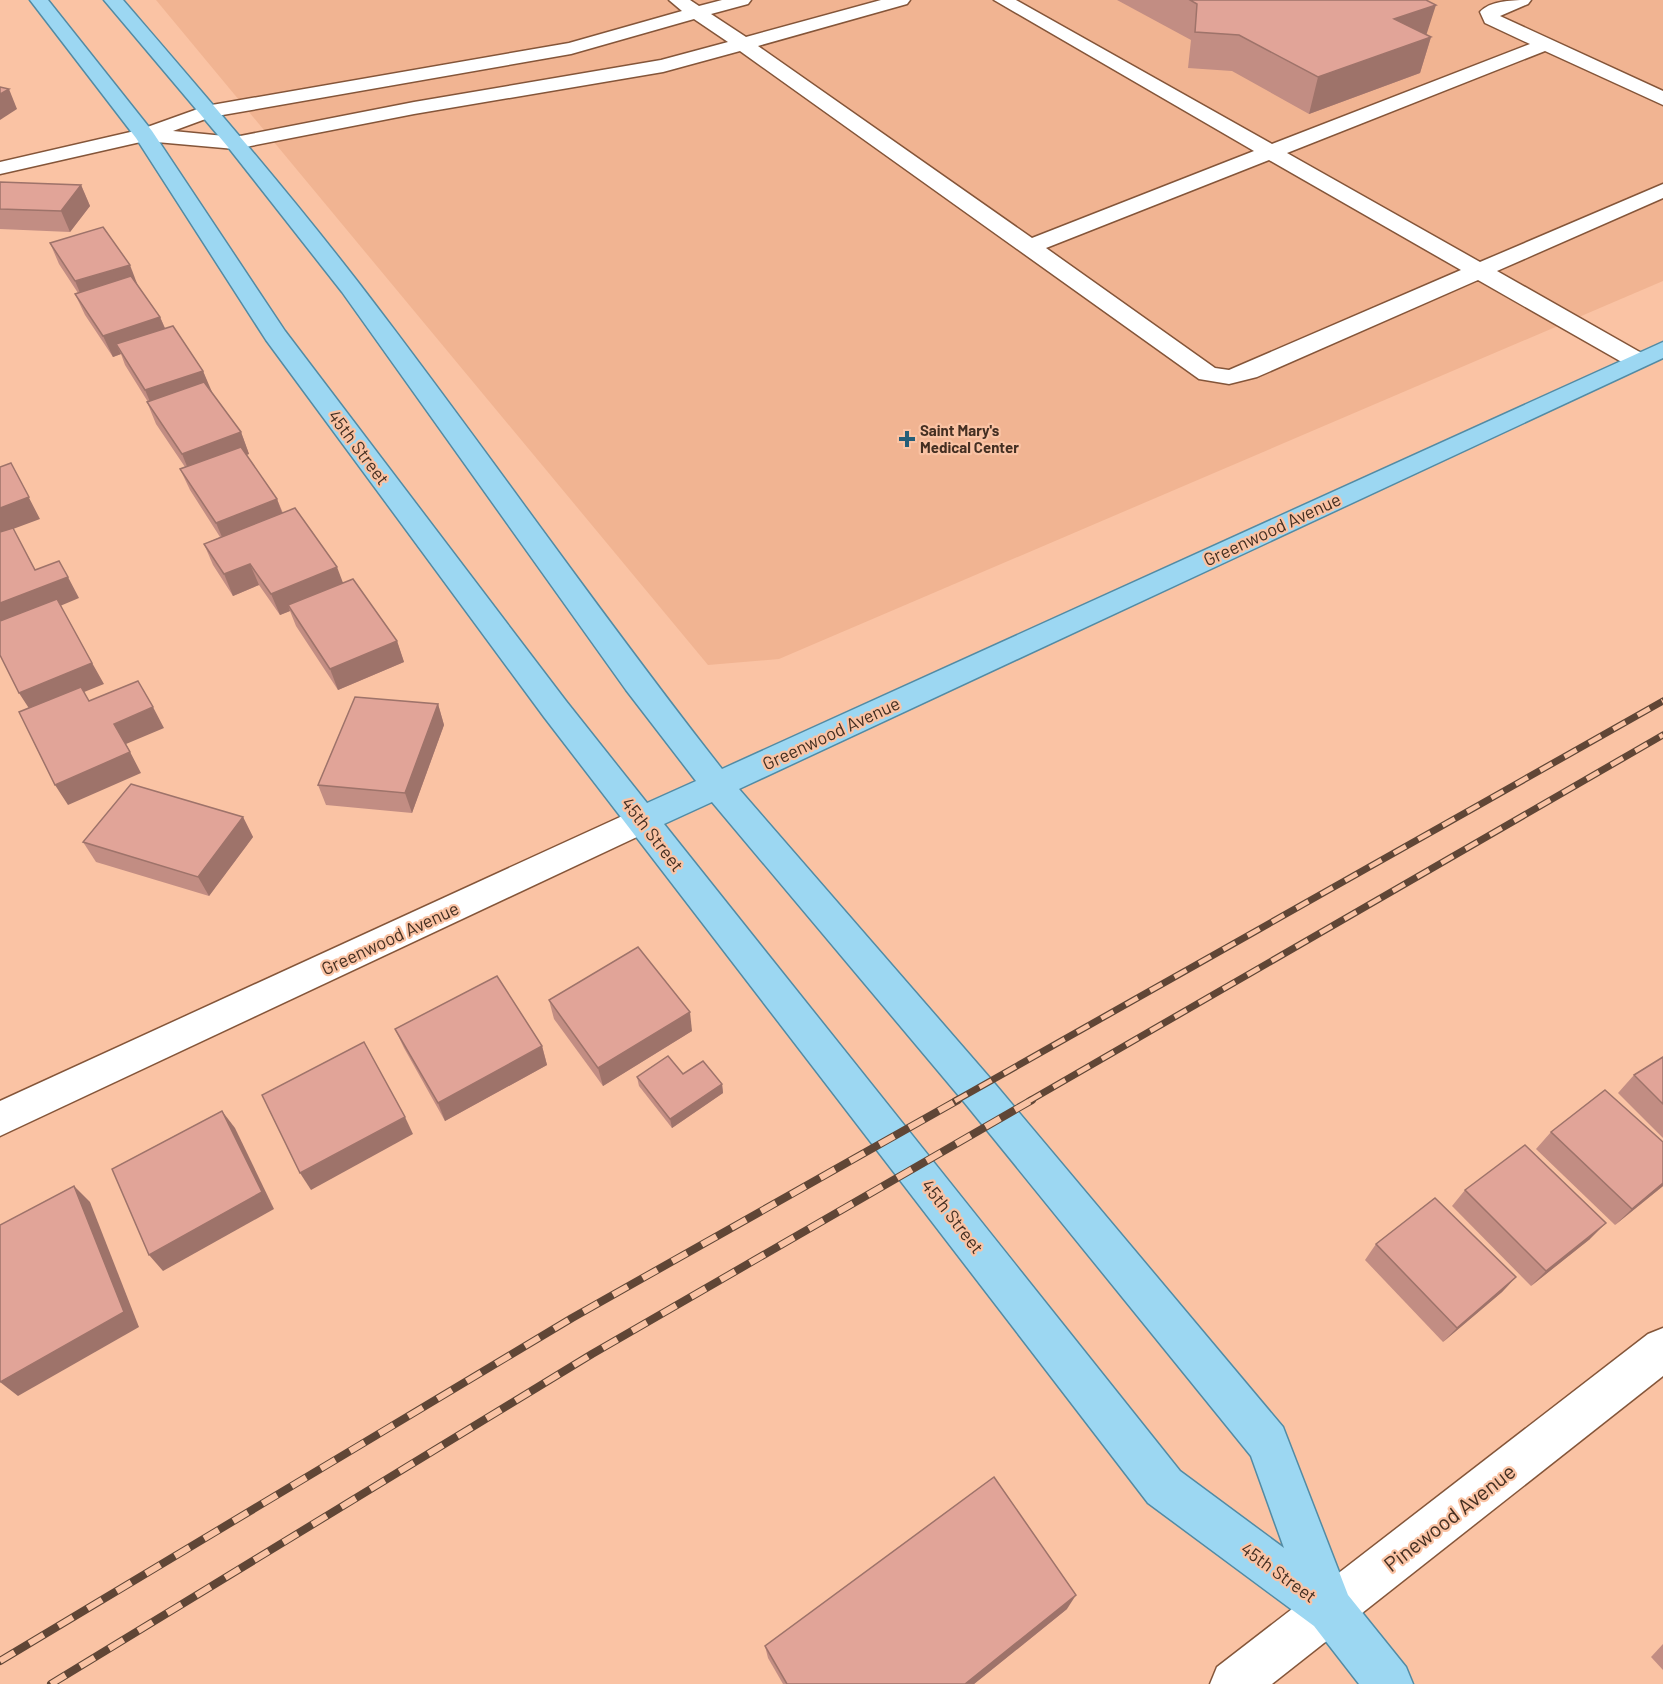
<svg xmlns="http://www.w3.org/2000/svg" width="1663" height="1684" font-family="Barlow,sans-serif">
<rect width="100%" height="100%" fill="#fac3a4"/>
<polygon fill="#f1b492" points="156,0 1663,0 1663,281 779,659 708,665"/>
<g fill="none" stroke-linecap="round" stroke-linejoin="round">
<g stroke="#845539" stroke-width="3">
<g id="minor">
<path d="M669,0H690L699,6L722,0H751L748,4L711,14L746,37L881,0H910L907,4L758,46L1032,238L1254,151L994,0H1016L1272,144L1530,44L1485,23L1480,12C1490,0 1516,0 1531,0L1528,4L1500,16L1663,91V105L1545,51L1287,153L1480,262L1663,184V198L1497,271L1645,355L1648,360L1645,365L1636,367L1627,365L1478,280L1257,377L1229,384L1199,379L740,51L663,72L414,114L235,149L145,141L0,174V162L139,130L206,106L569,43L682,11ZM694,19L728,42L661,60L414,102L235,137L173,131L211,117L571,54ZM1269,160L1461,270L1229,370L1215,368L1046,248Z"/>
<polygon points="642,807 654,811 658,820 654,829 0,1136 0,1101"/>
<polygon points="1663,1328 1663,1376 1272,1684 1210,1684 1217,1667 1648,1334"/>
</g>
</g>
<g stroke="#528ba4" stroke-width="3">
<path id="major" d="M30,0H48L152,131L285,331L566,701L647,803L696,781L626,690L342,292L228,147L104,0H123C203,93 283,185 358,282C482,443 597,610 722,769L1663,342V358L739,789L990,1078L1283,1427L1348,1595L1406,1667L1413,1684H1359L1314,1626L1148,1503L544,717L266,340L136,138ZM712,802L964,1102L1251,1456L1284,1548L1180,1471L664,824Z"/>
</g>
<use href="#minor" fill="#fff" fill-rule="evenodd"/>
<use href="#major" fill="#9cd7f2" fill-rule="evenodd"/>
<g stroke="#604636" stroke-width="7">
<g id="rail-far1">
<polyline points="955,1101 1663,701"/>
<polyline points="1029,1101 1663,735"/>
</g>
</g>
<g stroke="#604636" stroke-width="8">
<g id="rail">
<polyline points="0,1661 572,1318 958,1100"/>
<polyline points="51,1684 592,1354 1032,1100"/>
</g>
</g>
<use href="#rail-far1" stroke="#fac3a4" stroke-width="4.5" stroke-dasharray="14" stroke-linecap="butt"/>
<use href="#rail" stroke="#fac3a4" stroke-width="6" stroke-dasharray="17" stroke-linecap="butt"/>
</g>
<g fill="#c28d83">
<polygon points="1117,0 1426,0 1426,34 1431,37 1420,73 1309,114 1232,71 1188,68 1191,40"/>
<polygon points="0,182 81,185 90,206 70,232 0,229"/>
<polygon points="50,243 138,286 160,317 165,328 203,371 211,392 241,432 249,454 246,455 277,499 283,513 343,583 397,641 404,662 338,690 296,626 290,611 280,615 259,585 233,596 213,565 204,544 220,537 190,490 180,469 185,467 156,424 147,402 148,402 125,365 121,354 113,357 85,315 75,294 78,293 59,264"/>
<polygon points="438,704 444,725 412,813 326,805 318,785"/>
<polygon points="243,817 253,837 209,896 96,862 83,842"/>
<polygon points="549,1000 692,1031 603,1086 554,1019"/>
<polygon points="395,1029 542,1046 547,1065 445,1121 404,1048"/>
<polygon points="1663,1057 1663,1138 1618,1093 1634,1075"/>
<polygon points="683,1074 722,1084 723,1093 672,1128 639,1086 637,1077"/>
<polygon points="1551,1132 1663,1186 1615,1225 1536,1149"/>
<polygon points="1465,1190 1590,1239 1531,1286 1452,1206"/>
<polygon points="1376,1244 1516,1277 1502,1292 1443,1342 1365,1260"/>
<polygon points="1067,1609 974,1684 783,1684 768,1658 765,1646"/>
<polygon points="1663,1644 1663,1670 1651,1657"/>
</g>
<g fill="#9e736a">
<polygon points="1436,5 1425,39 1431,37 1420,73 1309,114 1318,77 1394,19"/>
<polygon points="9,89 17,109 0,120 0,94"/>
<polygon points="81,185 90,206 70,232 61,211"/>
<polygon points="130,265 138,286 84,302 75,281"/>
<polygon points="160,317 169,338 116,344 121,354 113,357 103,336"/>
<polygon points="203,371 212,392 154,411 145,390"/>
<polygon points="241,432 249,454 191,476 182,454"/>
<polygon points="11,463 40,519 13,529 44,586 68,577 79,598 60,606 104,684 32,713 19,693 0,629 0,508"/>
<polygon points="277,499 285,521 225,544 216,523"/>
<polygon points="250,564 259,585 233,596 224,574"/>
<polygon points="337,567 345,588 288,605 290,611 280,615 271,594"/>
<polygon points="397,641 404,662 338,690 330,669"/>
<polygon points="438,704 444,725 412,813 405,793"/>
<polygon points="153,707 164,728 126,744 141,773 68,805 55,785 114,724"/>
<polygon points="243,817 253,837 209,896 198,877"/>
<polygon points="690,1012 692,1031 603,1086 598,1068"/>
<polygon points="542,1046 547,1065 445,1121 438,1103"/>
<polygon points="722,1084 723,1093 672,1128 670,1119"/>
<polygon points="222,1111 235,1128 274,1209 163,1271 149,1255"/>
<polygon points="405,1117 413,1134 311,1190 300,1173"/>
<polygon points="1663,1183 1663,1186 1615,1225 1632,1209"/>
<polygon points="74,1186 90,1202 139,1327 18,1396 0,1382"/>
<polygon points="1606,1223 1590,1239 1531,1286 1546,1271"/>
<polygon points="1516,1277 1502,1292 1443,1342 1457,1328"/>
<polygon points="1076,1595 1067,1609 974,1684 965,1684"/>
</g>
<g fill="#e1a498" stroke="#9e736a" stroke-width="1.5">
<polygon points="1190,0 1426,0 1436,5 1394,19 1431,37 1318,77 1239,35 1195,32 1197,4"/>
<polygon points="0,87 9,89 0,94"/>
<polygon points="0,182 81,185 61,211 0,209"/>
<polygon points="103,227 130,265 75,281 50,243"/>
<polygon points="131,276 160,317 103,336 75,294"/>
<polygon points="173,326 203,371 145,390 116,344"/>
<polygon points="204,382 241,432 182,454 147,402"/>
<polygon points="241,447 277,499 216,523 180,469"/>
<polygon points="11,463 29,497 0,508 0,467"/>
<polygon points="295,508 337,567 271,594 250,564 224,574 204,544"/>
<polygon points="13,528 35,570 59,561 68,577 0,603 0,532"/>
<polygon points="353,579 397,641 330,669 288,605"/>
<polygon points="57,599 92,663 19,693 0,655 0,621"/>
<polygon points="138,681 153,707 114,724 130,752 55,785 19,712 81,687 89,701"/>
<polygon points="355,697 438,704 405,793 318,785"/>
<polygon points="131,784 243,817 198,877 83,842"/>
<polygon points="638,947 690,1012 598,1068 549,1000"/>
<polygon points="497,976 542,1046 438,1103 395,1029"/>
<polygon points="364,1042 405,1117 300,1173 262,1095"/>
<polygon points="668,1056 683,1074 703,1061 722,1084 670,1119 637,1077"/>
<polygon points="1663,1057 1663,1104 1634,1075"/>
<polygon points="1605,1090 1663,1142 1663,1183 1632,1209 1551,1132"/>
<polygon points="222,1111 262,1192 149,1255 112,1169"/>
<polygon points="1525,1145 1606,1223 1546,1271 1465,1190"/>
<polygon points="74,1186 124,1312 0,1382 0,1225"/>
<polygon points="1435,1198 1516,1277 1457,1328 1376,1244"/>
<polygon points="994,1477 1076,1595 965,1684 787,1684 765,1646"/>
</g>
<path fill="#255e78" stroke="#fac3a4" stroke-width="2" d="M904 430h6v6h6v6h-6v6h-6v-6h-6v-6h6z"/>
<g text-anchor="middle" dominant-baseline="central" stroke-width="4.5" stroke-linejoin="round" paint-order="stroke">
<g font-size="15" font-weight="bold" fill="#442f22" stroke="#fac3a4" text-anchor="start">
<text x="920" y="430">Saint Mary's<tspan x="920" dy="17">Medical Center</tspan></text>
</g>
<g font-size="18" fill="#442f22" stroke="#fac3a4">
<text transform="translate(359 447) rotate(53)">45th Street</text>
<text transform="translate(1272 529) rotate(-25)">Greenwood Avenue</text>
<text transform="translate(831 733) rotate(-25)">Greenwood Avenue</text>
<text transform="translate(653 834) rotate(52)">45th Street</text>
<text transform="translate(390 938) rotate(-25)">Greenwood Avenue</text>
<text transform="translate(953 1216) rotate(52)">45th Street</text>
<text transform="translate(1279 1572) rotate(36)">45th Street</text>
</g>
<g font-size="21" fill="#442f22" stroke="#fac3a4">
<text transform="translate(1449 1517) rotate(-38)">Pinewood Avenue</text>
</g>
</g>
</svg>
